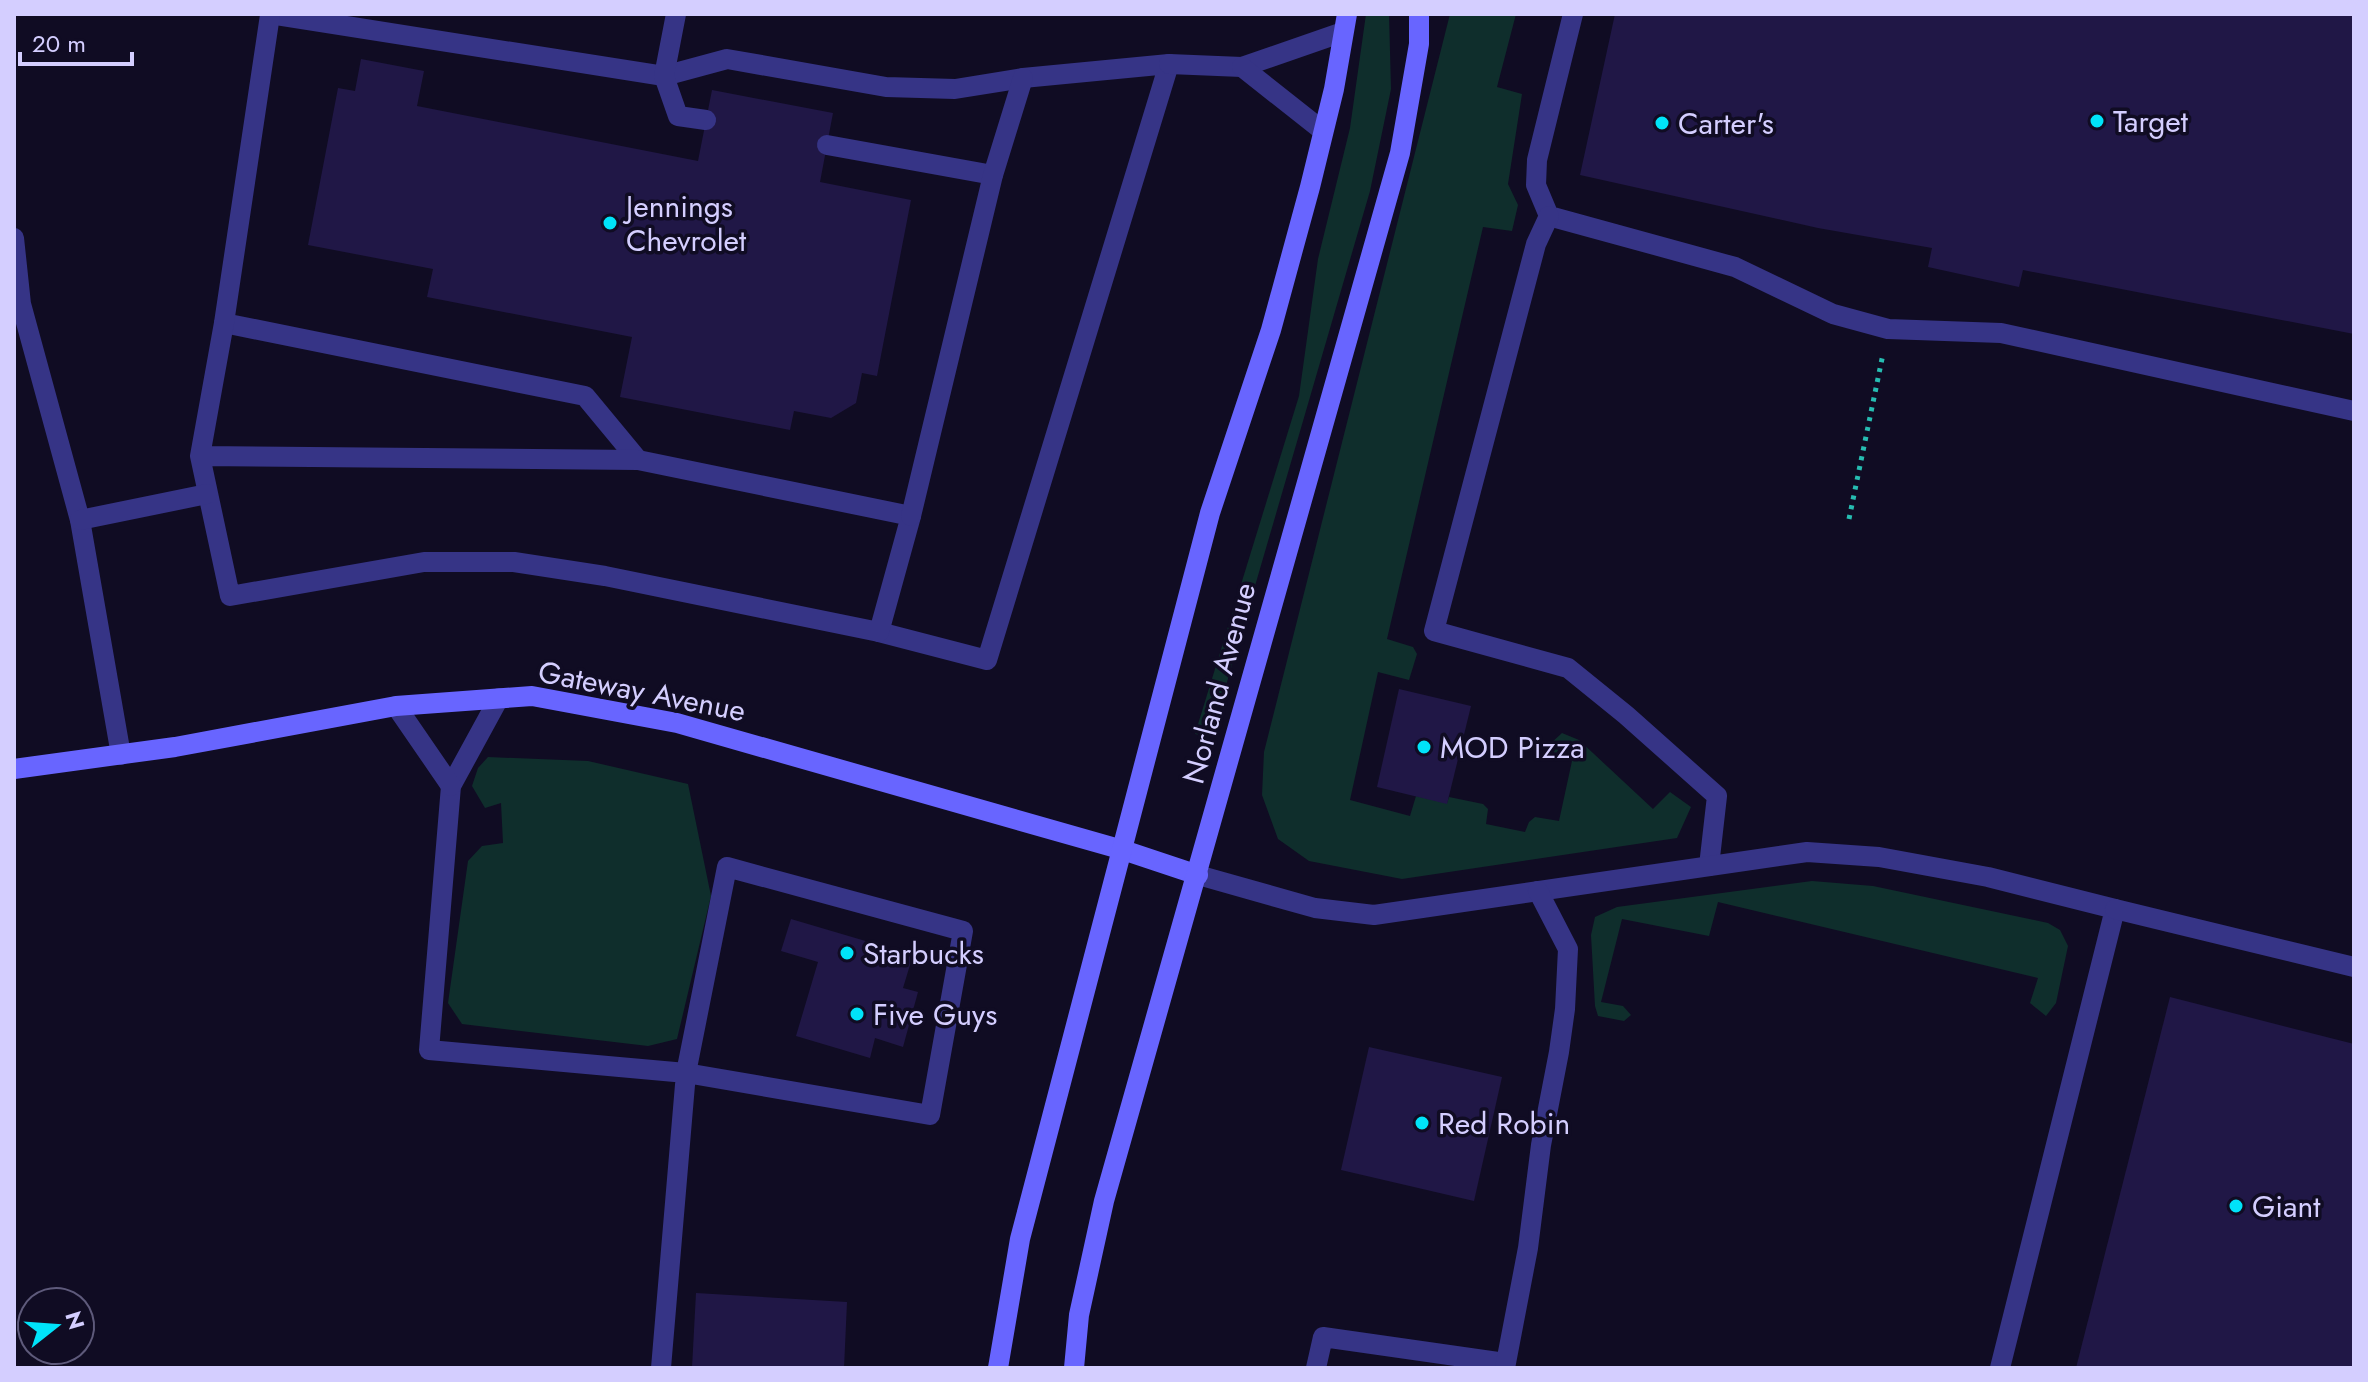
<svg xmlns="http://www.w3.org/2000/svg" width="2368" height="1382" font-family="Jost,sans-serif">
<rect width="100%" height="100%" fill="#100c23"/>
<g fill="#0f2e2c">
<polygon points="1366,14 1389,14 1391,89 1370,191 1211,737 1195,734 1299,396 1318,259 1350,128"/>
<polygon points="1450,14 1516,14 1497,87 1522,94 1508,184 1518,205 1512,231 1483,227 1387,639 1413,647 1417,654 1409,680 1378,672 1350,800 1410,816 1416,796 1447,803 1449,797 1483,804 1488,809 1486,824 1525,832 1529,822 1535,817 1559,821 1572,761 1556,757 1550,744 1562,733 1579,740 1653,809 1670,792 1691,807 1677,838 1402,879 1309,861 1278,839 1262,795 1264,752"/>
<polygon points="488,757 588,761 688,784 711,896 677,1039 648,1046 462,1024 448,1003 468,861 482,846 503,843 501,803 485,808 472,786 478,768"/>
<polygon points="1812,881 1873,886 2048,923 2060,930 2068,946 2056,1003 2046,1016 2030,1003 2038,978 1718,902 1709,936 1622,919 1601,1002 1623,1006 1631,1015 1624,1021 1598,1016 1595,1006 1591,935 1595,917 1617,907"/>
</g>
<g fill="#201746">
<polygon points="1615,14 2354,14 2354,334 2023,270 2019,287 1928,267 1932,248 1818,228 1580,175"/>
<polygon points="361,59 424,71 417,106 698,161 712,90 833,113 820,182 911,200 877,376 862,373 856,403 831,418 794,411 790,430 620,397 632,337 427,297 433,269 308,245 338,88 355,91"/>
<polygon points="1399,689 1471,706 1447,804 1377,787"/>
<polygon points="791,919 913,955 903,988 918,992 903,1047 875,1038 870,1058 796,1036 818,962 781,951"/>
<polygon points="2170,997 2354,1044 2354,1368 2076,1368"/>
<polygon points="1369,1047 1502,1077 1474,1201 1341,1170"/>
<polygon points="696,1293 847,1302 844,1368 692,1368"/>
</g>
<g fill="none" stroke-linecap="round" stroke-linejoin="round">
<polyline stroke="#26bcb1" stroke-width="5" stroke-dasharray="4 6" stroke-linecap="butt" points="1849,519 1883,354"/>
<g stroke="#363486" stroke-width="20">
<polyline points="270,14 664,76 727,59 886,87 955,89 1023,78 1169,64 987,660 879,632"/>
<polyline points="676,14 664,76 678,116 706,120"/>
<polyline points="1573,14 1537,160 1536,185 1549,216 1735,267 1833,314 1888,329 2001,333 2354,411"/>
<polyline points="1169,64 1242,67 1343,32"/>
<polyline points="1242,67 1323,131"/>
<polyline points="827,145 993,175"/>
<polyline points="1549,216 1536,244 1434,631 1568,668 1626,715 1717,796 1709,866"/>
<polyline points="14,238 21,304 80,520 121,755"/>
<polyline points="224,323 585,396 638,460"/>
<polyline points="200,456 638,460 911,516 879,632 605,576 514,562 424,562 230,596 200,456 224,323 270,15"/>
<polyline points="911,516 993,175 1023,78"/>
<polyline points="80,520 207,494"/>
<polyline points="499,698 451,786 429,1050 686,1073 930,1115 963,931 727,867 686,1073 661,1368"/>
<polyline points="396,706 451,786"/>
<polyline points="1198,875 1315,908 1374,915 1807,852 1879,857 1988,877 2115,909 2000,1368"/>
<polyline points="2115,909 2354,967"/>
<polyline points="1316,1368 1323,1337 1505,1363"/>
<polyline points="1505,1368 1528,1248 1541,1145 1559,1052 1565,1009 1568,949 1538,891"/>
</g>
<g stroke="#6865ff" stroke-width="20">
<polyline points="14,769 175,747 396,706 532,696 677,723 1123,850 1198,875"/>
<polyline points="998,1368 1020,1239 1210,513 1271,330 1310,187 1334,89 1347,14"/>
<polyline points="1074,1368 1079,1315 1104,1201 1400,153 1419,44 1419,14"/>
</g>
</g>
<g fill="#00e3f9" stroke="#100c23" stroke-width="3">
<circle cx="2097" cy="121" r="8"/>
<circle cx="1662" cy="123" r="8"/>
<circle cx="610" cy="223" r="8"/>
<circle cx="1424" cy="747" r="8"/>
<circle cx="847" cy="953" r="8"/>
<circle cx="857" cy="1014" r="8"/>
<circle cx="1422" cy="1123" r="8"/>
<circle cx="2236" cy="1206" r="8"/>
</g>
<g text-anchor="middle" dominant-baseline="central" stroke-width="7" stroke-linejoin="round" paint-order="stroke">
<g font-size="30" fill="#d4ceff" stroke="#100c23" text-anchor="start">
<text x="2113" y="121">Target</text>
<text x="1678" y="123">Carter's</text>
<text x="626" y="206">Jennings<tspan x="626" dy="34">Chevrolet</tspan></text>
<text x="1440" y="747">MOD Pizza</text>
<text x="863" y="953">Starbucks</text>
<text x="873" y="1014">Five Guys</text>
<text x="1438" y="1123">Red Robin</text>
<text x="2252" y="1206">Giant</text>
</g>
<g font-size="30" fill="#d4ceff" stroke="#100c23">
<text transform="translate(1219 683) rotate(-75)">Norland Avenue</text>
<text transform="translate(642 691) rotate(11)">Gateway Avenue</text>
</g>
</g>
<rect width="2368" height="1382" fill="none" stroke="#d4ceff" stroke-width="32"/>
<g transform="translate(56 1326) rotate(73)"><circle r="38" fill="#100c23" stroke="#5e5a7b" stroke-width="2"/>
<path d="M0-6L14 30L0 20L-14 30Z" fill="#00e3f9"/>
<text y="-12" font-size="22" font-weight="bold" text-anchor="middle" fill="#d4ceff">N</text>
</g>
<path d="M20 52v12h112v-12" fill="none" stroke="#d4ceff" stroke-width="4"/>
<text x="32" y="52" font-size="24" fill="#d4ceff" stroke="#100c23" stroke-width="6" paint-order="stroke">20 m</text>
</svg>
